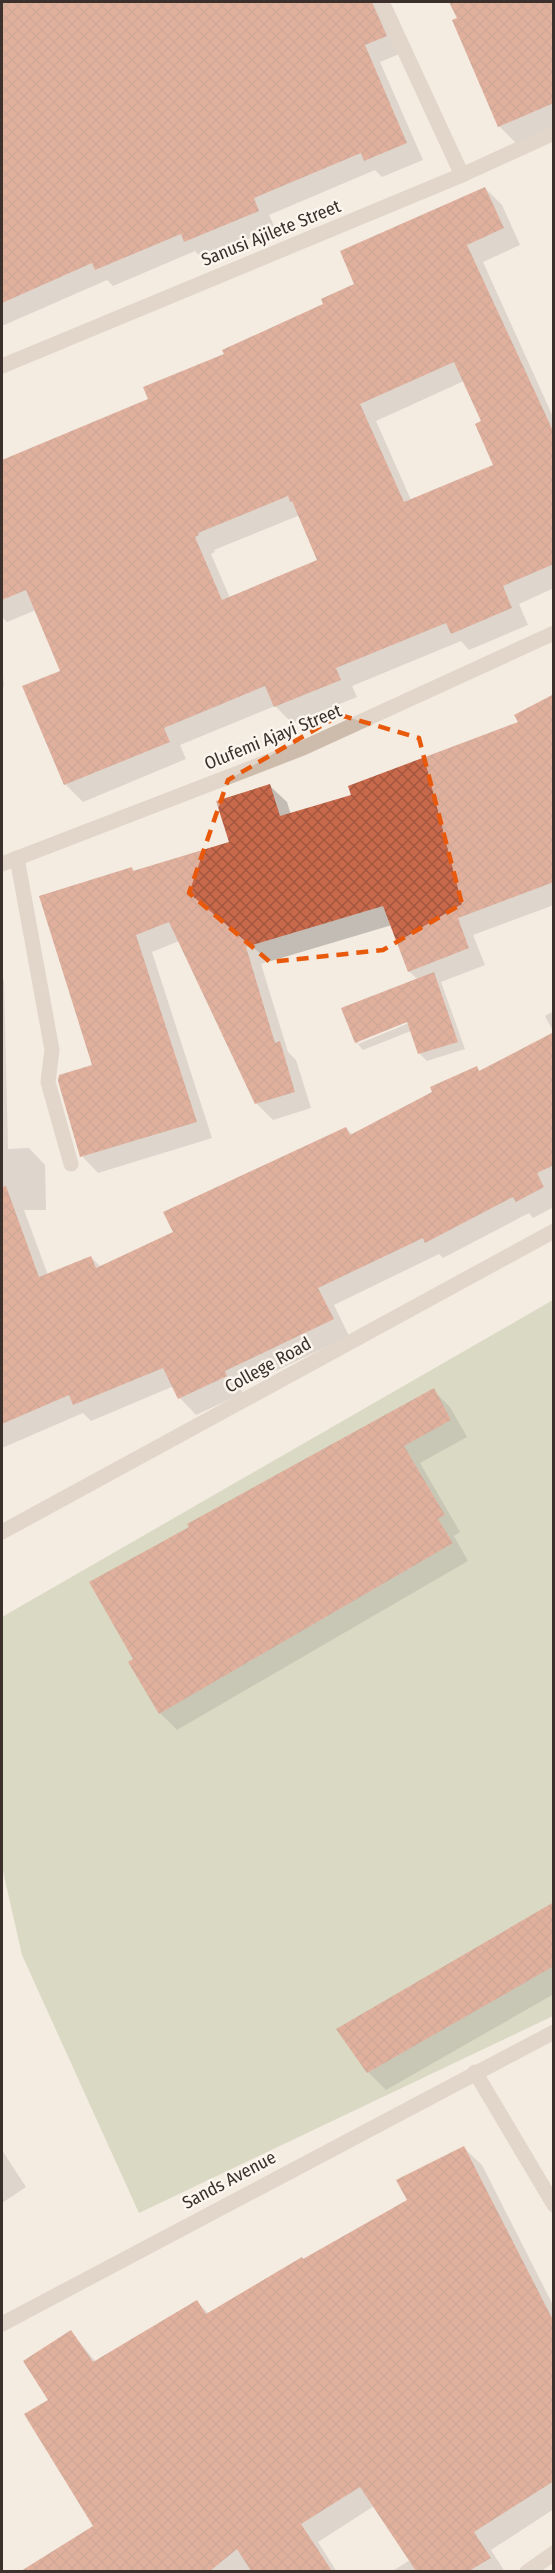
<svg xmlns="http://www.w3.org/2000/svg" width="555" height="2573" font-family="'Fira Sans Condensed',sans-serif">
<defs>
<pattern id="building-cross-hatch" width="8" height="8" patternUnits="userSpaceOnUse" patternTransform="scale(1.5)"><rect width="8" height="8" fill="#c8694b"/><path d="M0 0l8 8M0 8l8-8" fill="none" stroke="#a4573f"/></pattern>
</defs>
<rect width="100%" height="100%" fill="#f4ebe1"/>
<polygon fill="#b8c4a0" points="553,1300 553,2016 139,2213 22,1955 2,1867 2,1617"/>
<g fill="#0003" fill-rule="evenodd">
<polygon points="2,2 297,2 305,21 350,2 378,2 402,53 380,62 423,160 382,177 375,170 269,215 275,228 202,258 195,251 113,286 107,280 2,326 2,185 20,175 2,131"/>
<polygon points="451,2 554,2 554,126 516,143 499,126"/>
<path d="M485,188L502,205L520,245L483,262L554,419V588L519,604L528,625L469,650L461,641L352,686L357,697L292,723L275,706L180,745L186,759L83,802L66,785L24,687L62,671L36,610L7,622L2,617V461L150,399L226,354L325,305L356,285ZM464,381L483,422L495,466L411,500L376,421ZM300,515L319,561L230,598L211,554L215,552L214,550Z"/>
<polygon points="2,667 4,686 2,687"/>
<path d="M554,696V905L473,935L485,965L441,982L465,1049L427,1061L419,1053L411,1031L363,1050L356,1042L343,1009L418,980L409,971L392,925L261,964L288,1052L296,1060L311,1108L273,1120L256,1103L179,941L152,952L212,1138L98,1173L82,1156L59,1081L60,1076L94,1066L41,897L132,869L135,872L230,843L218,802L270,786L287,802L291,815L352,796L350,787L520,723L516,715ZM413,1018L414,1021L358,1044V1040Z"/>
<polygon points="2,978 4,980 8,1149 29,1148 45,1165 46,1210 24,1210 48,1275 91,1257 101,1267 175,1233 346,1128 353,1135 554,1034 554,1207 533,1218 529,1213 443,1258 439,1254 334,1305 349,1336 240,1388 243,1393 196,1415 180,1398 174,1386 91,1421 83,1413 2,1448"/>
<polygon points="554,1011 554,1033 545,1016"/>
<polygon points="433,1390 450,1407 467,1437 420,1463 460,1532 454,1536 468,1561 177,1730 160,1713"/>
<polygon points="554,1904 554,1994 386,2090 368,2072"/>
<polygon points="464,2148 482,2165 554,2307 554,2509 491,2550 505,2572 391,2572 410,2560 374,2506 318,2542 337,2572 24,2572 95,2526 50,2400 71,2332 96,2362 197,2302 209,2314 409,2201"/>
<polygon points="2,2150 26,2187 2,2203"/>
</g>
<g fill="url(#building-cross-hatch)" fill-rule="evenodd">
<polygon points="2,2 372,2 387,36 365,45 407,143 364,161 361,153 254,198 259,211 184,242 181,234 95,270 92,263 2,303"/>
<polygon points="449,2 554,2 554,103 498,127 452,20 457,18"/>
<path d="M485,187L504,228L467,245L554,433V564L503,586L512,608L451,634L446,623L336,668L341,680L274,707L265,686L164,728L170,742L64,785L22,686L60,671L26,590L2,600V460L148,399L143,387L224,354L222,350L323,304L321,299L354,284L340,251ZM454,362L481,421L475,424L493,465L404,502L360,404ZM288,496L290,502L292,501L317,560L222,600L195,537L199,535L198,533Z"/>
<polygon points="554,694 554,882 458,918 469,948 408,972 383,906 246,947 275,1043 280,1041 295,1092 255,1104 169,922 136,935 197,1122 80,1157 58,1081 59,1075 92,1065 39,896 132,867 133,871 229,842 216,801 270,784 280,816 351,795 348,786 518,722 514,715"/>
<polygon points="434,972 458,1042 418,1054 407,1022 355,1043 341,1008"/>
<polygon points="554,1032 554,1165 537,1173 544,1187 516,1202 513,1197 425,1243 423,1238 318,1288 334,1319 225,1371 227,1376 178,1399 163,1368 73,1405 69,1395 2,1424 2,1187 6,1186 39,1277 91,1256 96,1268 173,1232 163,1212 346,1127 350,1135 432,1092 430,1087 477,1066 479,1071"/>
<polygon points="434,1388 451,1420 404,1446 445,1515 438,1519 453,1543 159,1714 128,1662 133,1659 89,1582 189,1527 187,1524"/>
<polygon points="554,1902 554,1966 367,2073 336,2029"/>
<polygon points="464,2146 554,2322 554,2481 474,2532 491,2558 469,2571 416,2571 360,2487 301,2524 332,2571 251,2571 237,2549 210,2571 21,2571 93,2526 24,2414 48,2400 23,2361 71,2330 93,2362 197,2300 206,2314 302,2257 303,2259 407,2200 396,2180"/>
</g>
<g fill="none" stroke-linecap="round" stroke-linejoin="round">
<polyline stroke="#cdbbac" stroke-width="15" points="17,858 52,1050 48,1082 71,1164"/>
<g stroke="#cdbbac" stroke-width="15">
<polyline points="382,2 462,175"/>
<polyline points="2,366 462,175 554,133"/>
<polyline points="2,864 303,748 554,633"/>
<polyline points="2,1532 554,1231"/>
<polyline points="475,2072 554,2205"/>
<polyline points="2,2324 554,2032"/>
<polyline points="527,2572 554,2553"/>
</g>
</g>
<path d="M0 0H555V2573H0ZM340,715L419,738L462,904L383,950L270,962L189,893L228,780Z" fill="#f4ebe1" fill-opacity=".55" fill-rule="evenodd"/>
<path fill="none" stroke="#e8590c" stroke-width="4.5" stroke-dasharray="12 8" stroke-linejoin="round" d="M340,715L419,738L462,904L383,950L270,962L189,893L228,780Z"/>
<g text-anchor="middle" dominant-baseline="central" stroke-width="5" stroke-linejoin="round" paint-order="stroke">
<g font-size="18" fill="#3b302b" stroke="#fbf5ee">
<text transform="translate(271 233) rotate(-22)">Sanusi Ajilete Street</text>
<text transform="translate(273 737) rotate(-22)">Olufemi Ajayi Street</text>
<text transform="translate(268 1365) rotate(-29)">College Road</text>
<text transform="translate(229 2180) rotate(-28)">Sands Avenue</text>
</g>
</g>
<rect width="555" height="2573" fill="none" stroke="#3b302b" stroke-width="6"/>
</svg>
